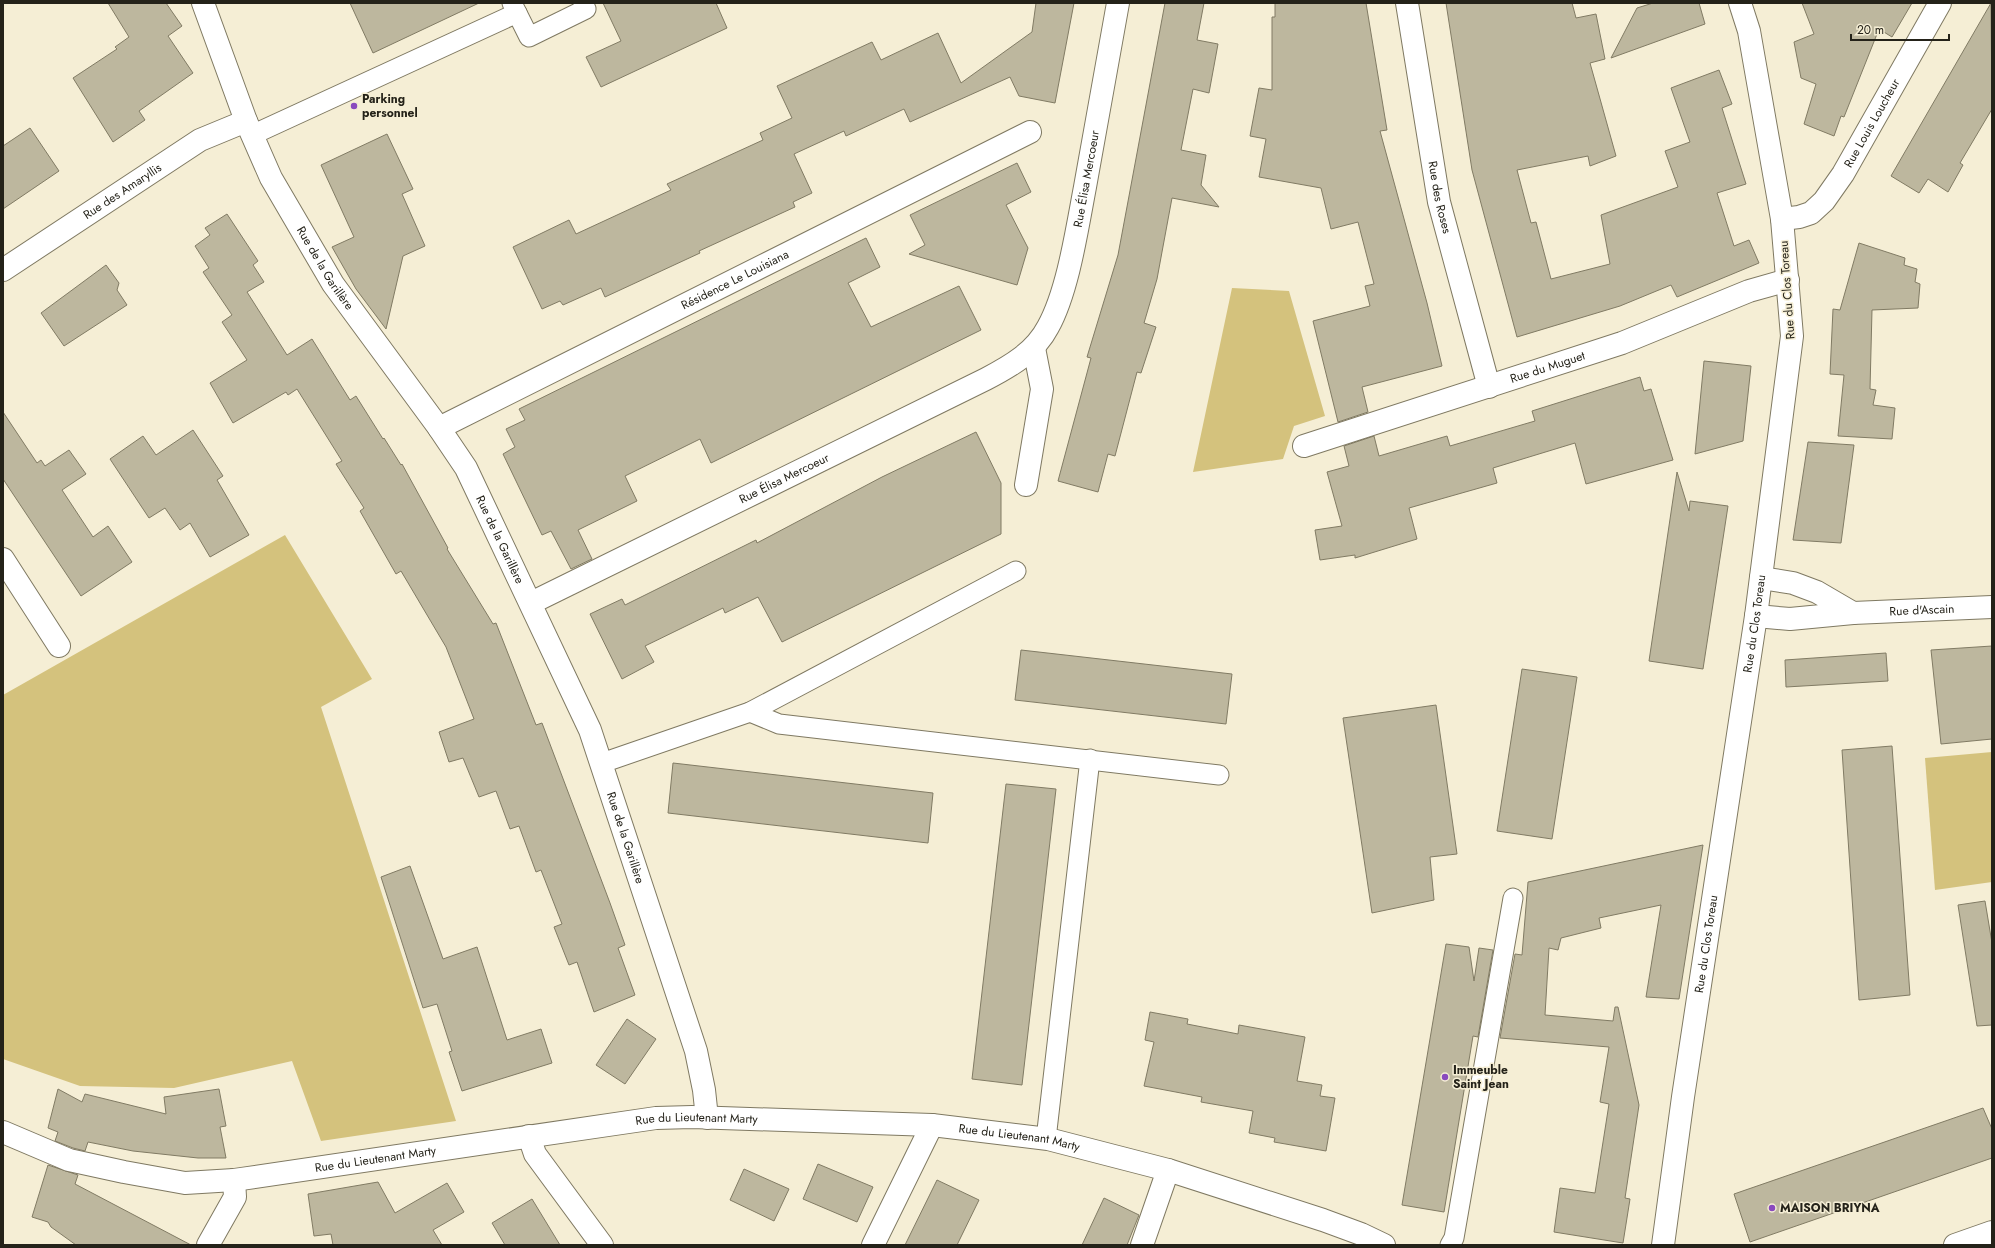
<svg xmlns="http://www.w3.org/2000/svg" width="1995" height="1248" font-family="Jost,sans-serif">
<rect width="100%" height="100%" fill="#f5eed5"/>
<g fill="#d4c27d">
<polygon points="1232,288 1289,291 1325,416 1294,426 1283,459 1193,472"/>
<polygon points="285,535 372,679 321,707 456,1121 321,1141 292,1061 174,1088 80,1086 3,1059 3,695"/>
<polygon points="1992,752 1992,882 1935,890 1925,758"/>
</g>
<g fill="#bdb79e" stroke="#817b64">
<polygon points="108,3 166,3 182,26 168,36 193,73 139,111 145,120 113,142 73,78 117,49 115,47 129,37"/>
<polygon points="350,3 479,3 373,53"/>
<polygon points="603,3 716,3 727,28 601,87 586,57 621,41"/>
<polygon points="1036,3 1074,3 1055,103 1019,96 1010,77 910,122 904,109 846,136 844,131 794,154 812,193 793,202 795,207 699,251 700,253 605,297 601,288 563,305 560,301 542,309 513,247 569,220 576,234 671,190 667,184 763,140 760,133 792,118 777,86 872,42 881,60 938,33 961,83 1032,32"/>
<polygon points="1165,3 1204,3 1197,40 1218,44 1209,93 1193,89 1181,150 1206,155 1201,185 1219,207 1172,198 1157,279 1144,323 1156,327 1141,373 1137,372 1115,456 1108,454 1098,492 1058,481 1091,358 1087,357 1118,255"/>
<polygon points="1275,3 1366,3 1387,130 1380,131 1427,303 1442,366 1362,387 1368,412 1338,422 1313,321 1370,306 1365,286 1374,284 1358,222 1331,229 1321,188 1259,177 1266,139 1250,136 1259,88 1272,90 1272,17 1275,17"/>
<polygon points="1446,3 1572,3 1576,18 1596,14 1605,59 1590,63 1616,156 1590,166 1588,156 1517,170 1531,223 1536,222 1551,279 1610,264 1601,215 1678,187 1665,151 1690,142 1671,88 1719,70 1732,104 1722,108 1746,184 1717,193 1734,246 1749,240 1759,263 1677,297 1671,285 1620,306 1517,337 1472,170"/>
<polygon points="1653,3 1699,3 1705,24 1611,58 1637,8"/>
<polygon points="1802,3 1912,3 1892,37 1879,29 1844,117 1841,116 1834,136 1804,124 1816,84 1801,78 1794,42 1814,34"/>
<polygon points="1991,3 1992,109 1960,163 1963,165 1948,192 1928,179 1919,193 1891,176"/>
<polygon points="30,128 59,171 3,209 3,146"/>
<polygon points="387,134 413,189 402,194 425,246 403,256 386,329 356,289 332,247 354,237 321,165"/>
<polygon points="1017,163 1031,192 1006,205 1028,248 1017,285 909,254 925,245 910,215"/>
<polygon points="227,214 258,261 253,265 264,282 247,292 287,355 312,339 350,400 356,396 383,439 384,438 401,465 402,464 448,548 447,549 493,624 496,623 536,725 542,723 610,903 625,945 618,948 635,995 594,1012 577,962 569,965 554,927 562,924 541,870 536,872 519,826 510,829 496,791 479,797 463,758 449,762 439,732 474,719 446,647 401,571 396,574 360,511 364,508 336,464 342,461 297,389 288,395 286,392 233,423 210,383 247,360 222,322 232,315 203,272 209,268 195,246 210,235 205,228"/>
<polygon points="866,238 880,267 848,283 871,327 959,286 981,330 711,463 700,439 625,476 637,501 578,530 592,559 571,569 551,531 542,535 503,454 515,447 506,429 525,420 519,409"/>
<polygon points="1859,243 1905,258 1904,265 1917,269 1915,282 1920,284 1918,308 1872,310 1870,389 1876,390 1873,405 1895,408 1892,439 1838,436 1844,375 1830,374 1833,309 1840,310"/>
<polygon points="106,265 119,283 117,290 127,305 64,346 41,313"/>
<polygon points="1704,361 1751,366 1743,441 1695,454"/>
<polygon points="1640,377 1644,391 1651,389 1673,460 1586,484 1575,443 1493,468 1497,483 1409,508 1417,539 1355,558 1355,555 1320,560 1315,530 1342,526 1327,472 1349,466 1344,446 1374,436 1379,456 1447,436 1450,446 1535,421 1532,411"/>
<polygon points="3,412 37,463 41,460 45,466 69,450 86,474 62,490 93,537 108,526 132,562 81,596 3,479"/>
<polygon points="193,430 223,476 217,480 249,535 210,557 190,523 180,530 165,508 149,518 110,459 143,436 156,455"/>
<polygon points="976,432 1001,483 1001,534 782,642 758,597 725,613 723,608 645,646 654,662 622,679 590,614 622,599 625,605 756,540 757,543 882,477"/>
<polygon points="1808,442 1854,445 1841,543 1793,540"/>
<polygon points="1677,472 1689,511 1690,501 1728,506 1703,669 1649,661"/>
<polygon points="1992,646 1992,739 1941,744 1931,650"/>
<polygon points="1021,650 1232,674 1226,724 1015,700"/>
<polygon points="1886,653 1888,681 1786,687 1785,660"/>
<polygon points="1522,669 1577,677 1552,839 1497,831"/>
<polygon points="1436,705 1457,854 1430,857 1434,900 1372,913 1343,718"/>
<polygon points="1892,746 1910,995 1859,1000 1842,750"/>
<polygon points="673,763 933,793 928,843 668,813"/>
<polygon points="1006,784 1056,789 1022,1085 972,1079"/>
<polygon points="1703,845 1679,999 1646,997 1661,905 1599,918 1601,928 1561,938 1558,950 1549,948 1545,1015 1613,1021 1615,1007 1618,1007 1639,1105 1625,1198 1630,1199 1623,1243 1554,1232 1560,1188 1595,1193 1609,1104 1600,1102 1609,1047 1500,1038 1515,954 1522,955 1528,882"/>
<polygon points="410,866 443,959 477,947 507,1040 541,1029 552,1063 462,1091 449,1052 452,1051 437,1004 423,1008 381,877"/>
<polygon points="1985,901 1992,943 1992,1025 1977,1026 1958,905"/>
<polygon points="1446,944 1469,947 1474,981 1479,948 1493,950 1478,1037 1473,1036 1444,1212 1402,1205"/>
<polygon points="1150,1012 1188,1019 1187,1024 1238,1034 1239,1025 1305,1037 1297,1081 1322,1085 1320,1096 1335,1098 1326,1151 1274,1142 1275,1138 1249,1133 1253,1111 1201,1102 1202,1097 1144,1086 1154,1042 1145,1040"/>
<polygon points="627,1019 656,1039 625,1084 596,1065"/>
<polygon points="58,1089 82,1102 85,1094 166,1114 164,1097 219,1089 226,1126 220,1127 226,1158 198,1158 133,1151 88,1142 85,1151 73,1148 55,1141 58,1132 48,1128"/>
<polygon points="1983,1108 1992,1129 1992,1158 1750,1242 1734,1194"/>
<polygon points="818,1164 873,1187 857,1222 803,1199"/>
<polygon points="48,1165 78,1175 75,1184 191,1245 76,1245 51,1227 48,1222 32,1217"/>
<polygon points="744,1169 789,1189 774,1221 730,1200"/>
<polygon points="937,1180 979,1200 957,1245 905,1245"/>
<polygon points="378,1182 395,1213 447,1183 464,1212 433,1230 442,1245 333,1245 331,1234 314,1236 308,1194"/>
<polygon points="1104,1198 1139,1215 1127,1245 1082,1245"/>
<polygon points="532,1199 560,1245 505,1245 492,1223"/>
</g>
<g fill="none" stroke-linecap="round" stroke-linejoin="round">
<g stroke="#7f7962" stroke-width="21">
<g id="service">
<polyline points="512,3 529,37 586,9 583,3"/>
<polyline points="252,135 517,13"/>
<polyline points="750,712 779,724 1219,775"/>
<polyline points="602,763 750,712 1016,571"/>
<polyline points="1046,1139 1090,759"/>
<polyline points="1450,1245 1454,1238 1513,898"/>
</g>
</g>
<g stroke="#7f7962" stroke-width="24">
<g id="minor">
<path id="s1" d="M203,3L246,121L271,178L333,284L439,428L466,468L590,730L696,1051L704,1090L707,1118"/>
<path id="s2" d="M1407,3L1439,202L1489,387"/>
<path id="s3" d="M1782,219L1799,217L1811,213L1824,201L1843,174L1940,3"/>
<path id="s4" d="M3,270L200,140L246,121"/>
<path id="s5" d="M439,428L1030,132"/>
<path id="s6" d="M1304,446L1622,343L1749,291L1788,280"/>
<polyline points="1026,485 1042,389 1034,348"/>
<polyline points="3,559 59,646"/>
<path id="s7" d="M531,603L986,379C1011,366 1035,352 1048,327C1068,291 1077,229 1085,187C1096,126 1107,64 1118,3"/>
<path id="s8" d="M1853,613L1992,607"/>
<polyline points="1756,616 1790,619 1853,613 1817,592 1793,583 1761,578"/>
<path id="s9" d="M3,1132L69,1160L124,1172L185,1183L234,1180L656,1118L692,1117L932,1125L1048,1139L1168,1170L1323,1220L1361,1234L1384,1245"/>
<polyline points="529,1136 535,1154 602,1245"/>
<polyline points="208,1245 235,1197 234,1180"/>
<polyline points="873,1245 932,1125"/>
<polyline points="1142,1245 1168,1170"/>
<path id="s10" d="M1663,1245L1683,1097L1756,616L1792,336L1782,219L1749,31L1740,3"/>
<polyline points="1955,1245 1992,1232"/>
</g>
</g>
<use href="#service" stroke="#fff" stroke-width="19"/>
<use href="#minor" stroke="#fff" stroke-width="22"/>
</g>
<g fill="#8949be" stroke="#f5eed5" stroke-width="1.5">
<circle cx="354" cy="106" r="4"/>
<circle cx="1445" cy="1077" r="4"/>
<circle cx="1772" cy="1208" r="4"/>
</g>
<g text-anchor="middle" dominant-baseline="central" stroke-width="3" stroke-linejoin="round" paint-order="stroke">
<g font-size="12" font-weight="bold" fill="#242219" stroke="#f5eed5" text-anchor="start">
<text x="362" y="99">Parking<tspan x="362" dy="14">personnel</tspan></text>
<text x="1453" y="1070">Immeuble<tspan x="1453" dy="14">Saint Jean</tspan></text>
<text x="1780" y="1208">MAISON BRIYNA</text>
</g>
<g font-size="12" fill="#242219" stroke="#f5eed5">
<text stroke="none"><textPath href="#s3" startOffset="139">Rue Louis Loucheur</textPath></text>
<text stroke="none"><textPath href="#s7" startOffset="743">Rue Élisa Mercoeur</textPath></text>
<text stroke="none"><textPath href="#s4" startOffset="143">Rue des Amaryllis</textPath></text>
<text stroke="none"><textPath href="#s2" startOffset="197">Rue des Roses</textPath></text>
<text stroke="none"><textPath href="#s1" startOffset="293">Rue de la Garillère</textPath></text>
<text stroke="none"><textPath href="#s5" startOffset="331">Résidence Le Louisiana</textPath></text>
<text transform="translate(1787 290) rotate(-94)">Rue du Clos Toreau</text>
<text stroke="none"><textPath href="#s6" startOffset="256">Rue du Muguet</textPath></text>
<text stroke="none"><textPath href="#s7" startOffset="282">Rue Élisa Mercoeur</textPath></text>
<text stroke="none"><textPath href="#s1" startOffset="617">Rue de la Garillère</textPath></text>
<text stroke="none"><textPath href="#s8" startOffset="69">Rue d'Ascain</textPath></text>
<text stroke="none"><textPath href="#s10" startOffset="628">Rue du Clos Toreau</textPath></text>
<text stroke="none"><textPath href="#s1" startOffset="941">Rue de la Garillère</textPath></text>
<text stroke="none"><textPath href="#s10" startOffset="304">Rue du Clos Toreau</textPath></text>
<text stroke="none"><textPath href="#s9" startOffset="706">Rue du Lieutenant Marty</textPath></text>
<text stroke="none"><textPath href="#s9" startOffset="1030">Rue du Lieutenant Marty</textPath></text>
<text stroke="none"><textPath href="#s9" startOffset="382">Rue du Lieutenant Marty</textPath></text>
</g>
</g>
<rect width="1995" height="1248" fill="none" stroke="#242219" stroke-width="8"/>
<path d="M1851 34v6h98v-6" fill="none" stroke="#242219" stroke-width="2"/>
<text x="1857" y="34" font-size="12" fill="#242219" stroke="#f5eed5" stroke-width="3" paint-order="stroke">20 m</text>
</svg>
